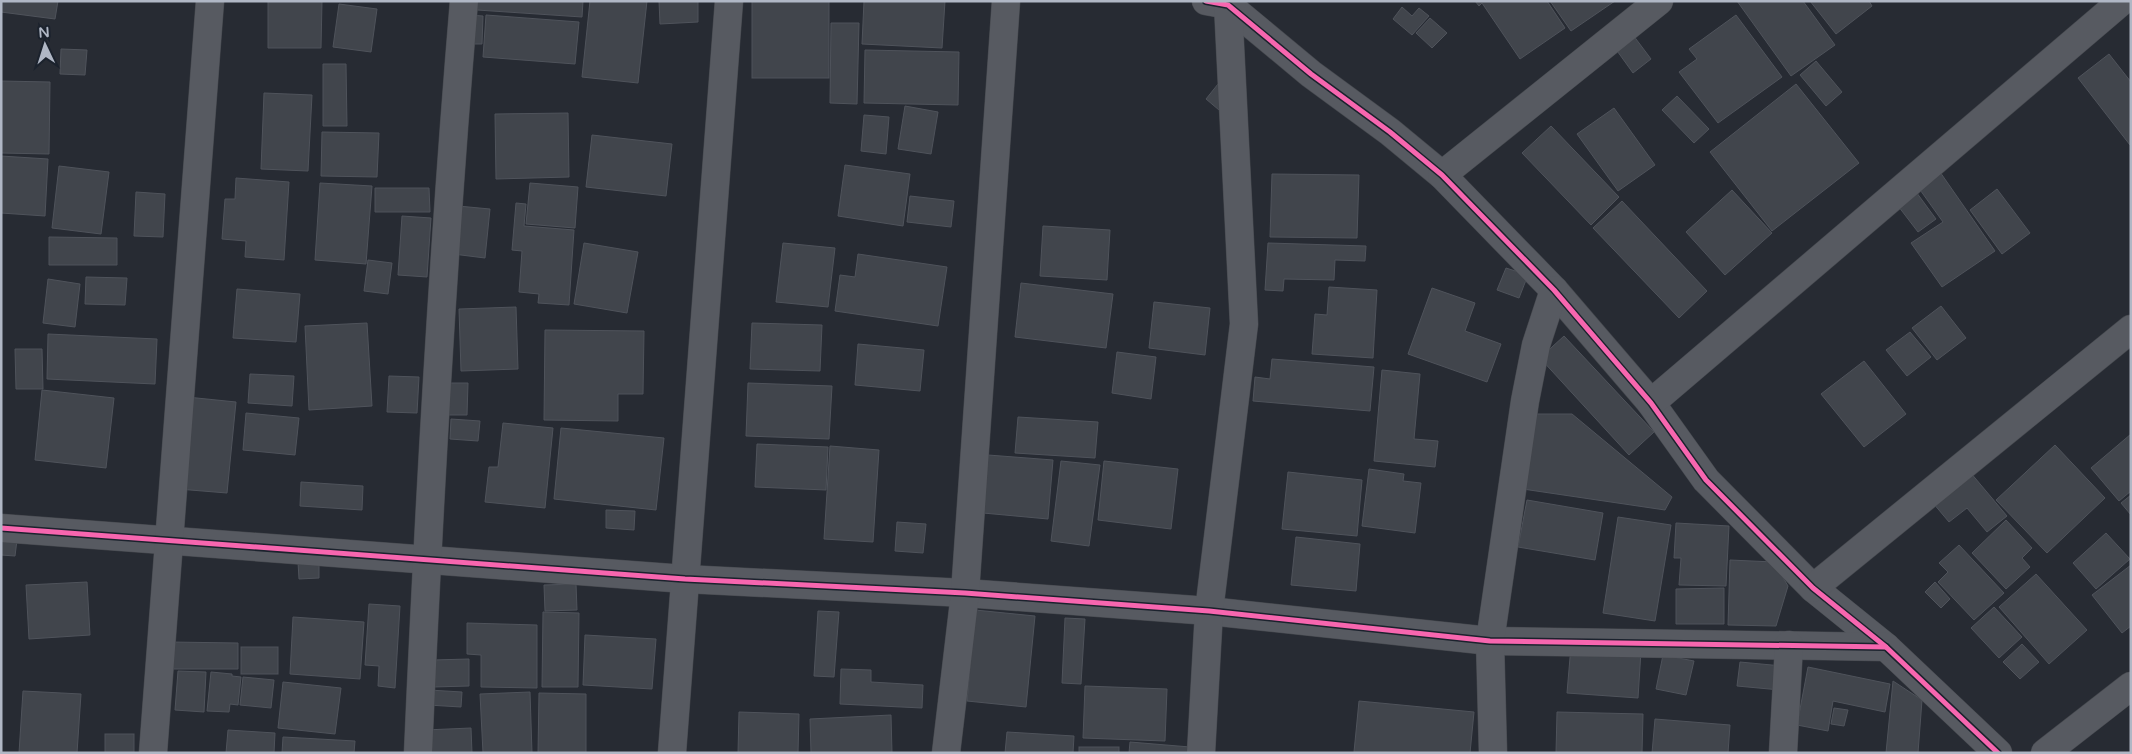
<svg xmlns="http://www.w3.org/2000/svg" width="2132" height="754" font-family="'Varela Round',sans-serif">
<rect width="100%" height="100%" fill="#272b33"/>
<g fill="#41454c" stroke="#4f535b">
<polygon points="1,1 58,1 55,19 1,12"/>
<polygon points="268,1 322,1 321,48 268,48"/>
<polygon points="477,1 583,1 582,17 477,10"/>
<polygon points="590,1 647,1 638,83 582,77"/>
<polygon points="659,1 698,1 698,22 660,24"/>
<rect x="752" y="1" width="77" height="77"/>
<polygon points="864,1 945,1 942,48 862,44"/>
<polygon points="1475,1 1547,1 1565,28 1520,59 1482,3 1479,6"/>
<polygon points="1550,1 1615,1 1571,31"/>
<polygon points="1737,1 1803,1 1835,45 1791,76"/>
<polygon points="1810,1 1869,1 1872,6 1836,34"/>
<polygon points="339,4 377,9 371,52 333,47"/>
<polygon points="1402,7 1412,16 1419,8 1429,16 1412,35 1393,19"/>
<polygon points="468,15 483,16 482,44 467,44"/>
<polygon points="486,15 579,22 575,64 483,57"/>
<polygon points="1736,15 1782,77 1718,123 1679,72 1697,59 1689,49"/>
<polygon points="1430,18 1447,33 1432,48 1416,33"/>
<polygon points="831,23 859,23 857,104 830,103"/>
<polygon points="1633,35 1651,59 1633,73 1615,48"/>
<polygon points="61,49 87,50 85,75 60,74"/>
<polygon points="865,50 959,52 958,105 864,103"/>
<polygon points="2109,54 2131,82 2130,145 2078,78"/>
<polygon points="1816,61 1842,92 1826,106 1800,75"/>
<polygon points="323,64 346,64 347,126 323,126"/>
<polygon points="1,81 50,82 49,154 1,153"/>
<polygon points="1218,84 1231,94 1219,110 1206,99"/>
<polygon points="1796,84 1859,163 1772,231 1710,152"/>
<polygon points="264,93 312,95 308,171 261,169"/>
<polygon points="1677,96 1709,129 1694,143 1662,110"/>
<polygon points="905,106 938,112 931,154 898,149"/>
<polygon points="1614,108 1655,165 1618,191 1577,134"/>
<polygon points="568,113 569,177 496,179 495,114"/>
<polygon points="864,115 889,117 886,154 861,151"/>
<polygon points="1551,126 1619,197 1591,225 1522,153"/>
<polygon points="322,132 379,133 377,177 321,176"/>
<polygon points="592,135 672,144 666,196 586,187"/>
<polygon points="1,156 48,159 45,216 1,213"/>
<polygon points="845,165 910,174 903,226 838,216"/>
<polygon points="59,166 109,172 101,234 52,228"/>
<polygon points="1940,172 1995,251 1942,287 1911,243 1943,222 1918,187"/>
<polygon points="1272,174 1359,175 1357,238 1270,237"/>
<polygon points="236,178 289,182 284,260 245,257 246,241 222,239 225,199 235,199"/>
<polygon points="320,183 372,186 366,264 315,260"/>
<polygon points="530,183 578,187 575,228 526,224"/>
<polygon points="1911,185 1936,219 1918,232 1892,198"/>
<polygon points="375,188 429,188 430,212 375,212"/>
<polygon points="1997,189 2030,233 2002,254 1970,210"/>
<polygon points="1732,190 1772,233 1725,275 1686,232"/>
<polygon points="136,192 165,194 163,237 134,236"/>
<polygon points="910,196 954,201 951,227 907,222"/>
<polygon points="1622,201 1707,291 1679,318 1593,228"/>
<polygon points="516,203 526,204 524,226 574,230 569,305 538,303 539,294 519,292 522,251 512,250"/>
<polygon points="458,206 490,209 485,258 453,254"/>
<polygon points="402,216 431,218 427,277 398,275"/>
<polygon points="1043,226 1110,230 1107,280 1040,276"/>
<polygon points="49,237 117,238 117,265 49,265"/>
<polygon points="584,243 638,252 627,313 574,304"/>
<polygon points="783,243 835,248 828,307 776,302"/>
<polygon points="1268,243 1366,246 1365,261 1335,260 1334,280 1284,279 1283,291 1265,290"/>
<polygon points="858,254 947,267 938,326 835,311 840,275 855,277"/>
<polygon points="368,260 392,263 388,294 364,291"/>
<polygon points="1506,268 1528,275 1519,298 1497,290"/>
<polygon points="86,277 127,278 125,305 85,304"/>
<polygon points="48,279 80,284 75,327 43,323"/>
<polygon points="1021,283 1113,294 1106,348 1015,337"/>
<polygon points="1329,287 1377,290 1373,358 1312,354 1315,314 1327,315"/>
<polygon points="1432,288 1475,303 1465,331 1501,344 1487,382 1408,354"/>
<polygon points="237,289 300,294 296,342 233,338"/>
<polygon points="1154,302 1210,308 1205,355 1149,348"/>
<polygon points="1941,306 1966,338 1937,360 1912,328"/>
<polygon points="516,307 518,369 461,371 459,309"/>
<polygon points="367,323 372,406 309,410 305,326"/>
<polygon points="752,323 822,325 820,371 750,369"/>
<polygon points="545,330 644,331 643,394 618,394 618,421 544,420"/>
<polygon points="1910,332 1931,357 1907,376 1886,350"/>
<polygon points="48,334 157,339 155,384 47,379"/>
<polygon points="1564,336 1654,432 1629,455 1540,358"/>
<polygon points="858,344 924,350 920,391 855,385"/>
<polygon points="15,349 42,349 43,389 16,389"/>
<polygon points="1117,352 1156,357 1151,399 1112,393"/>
<polygon points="1272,359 1374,367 1370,411 1253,401 1255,377 1270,379"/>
<polygon points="1864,361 1906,414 1864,447 1821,394"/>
<polygon points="1382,370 1420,374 1414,439 1438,441 1435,467 1374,461"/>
<polygon points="250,374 294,376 292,406 248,403"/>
<polygon points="389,376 419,377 417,413 387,412"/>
<polygon points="449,383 468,383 467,415 448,415"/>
<polygon points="748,383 832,386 829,439 746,436"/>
<polygon points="42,390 114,398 106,468 35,460"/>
<polygon points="187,397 236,402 227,493 178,489"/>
<polygon points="246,413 299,418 295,455 243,450"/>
<polygon points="1529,414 1572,414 1672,497 1665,510 1516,488"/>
<polygon points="1018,417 1098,422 1095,458 1015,453"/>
<polygon points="451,419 480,421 478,441 450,439"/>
<polygon points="503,423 553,428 545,508 485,502 489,467 498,467"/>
<polygon points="561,428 664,438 656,510 554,499"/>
<polygon points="2131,434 2131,491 2119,501 2091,468"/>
<polygon points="757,444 828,447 826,490 755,487"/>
<polygon points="2055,445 2105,498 2047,553 1996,500"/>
<polygon points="830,446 879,450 873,542 824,539"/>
<polygon points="988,455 1053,460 1048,519 983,513"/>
<polygon points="1061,461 1100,465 1089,546 1051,541"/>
<polygon points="1104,461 1178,469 1171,529 1098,520"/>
<polygon points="1369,469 1404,474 1403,481 1421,483 1415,533 1362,526"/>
<polygon points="1288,472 1362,480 1357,536 1282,529"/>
<polygon points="1970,472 2007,516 1987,532 1967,508 1949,522 1933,503"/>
<polygon points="301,482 363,486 362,510 300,506"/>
<polygon points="2131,495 2131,515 2121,503"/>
<polygon points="1527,500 1603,513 1595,560 1518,547"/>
<polygon points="606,510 635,511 634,530 606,528"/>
<polygon points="1618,517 1671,525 1655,621 1603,613"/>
<polygon points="2006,520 2032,548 2022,558 2030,567 2006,589 1972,553"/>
<polygon points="897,522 926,524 923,553 895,551"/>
<polygon points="1676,523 1729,526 1726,586 1679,585 1681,558 1674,558"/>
<polygon points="2106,533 2130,559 2096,589 2073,563"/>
<polygon points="1296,537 1360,544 1356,591 1291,585"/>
<polygon points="1,538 17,540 15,556 1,555"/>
<polygon points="1959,545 2004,593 1974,620 1938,582 1948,572 1939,563"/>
<polygon points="1730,560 1774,562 1788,586 1776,626 1728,625"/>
<polygon points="298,562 319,562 319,578 299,579"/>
<polygon points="2131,565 2131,626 2122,633 2092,595"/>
<polygon points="2036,574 2087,630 2049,664 1999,607"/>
<polygon points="87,582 90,635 29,639 26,585"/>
<polygon points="1935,582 1950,599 1941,608 1925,592"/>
<polygon points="576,584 577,610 545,611 544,585"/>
<polygon points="1724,588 1724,624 1676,624 1676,589"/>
<polygon points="369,604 400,606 395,688 378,686 379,666 365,665"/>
<polygon points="1994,607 2022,637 1999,658 1971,628"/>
<polygon points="975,610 1035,616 1026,707 967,701"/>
<polygon points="818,611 839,612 834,677 814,676"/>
<polygon points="543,612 579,613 578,687 542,687"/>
<polygon points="293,617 364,622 360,679 290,674"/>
<polygon points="1065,618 1085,619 1081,684 1062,683"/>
<polygon points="467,623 537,625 537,688 481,687 481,655 467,654"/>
<polygon points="585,635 656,639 652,689 583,685"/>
<polygon points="170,642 238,643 238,669 170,669"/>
<polygon points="2022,644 2039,662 2020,679 2003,662"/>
<polygon points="1571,646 1641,651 1638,698 1567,693"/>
<rect x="241" y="647" width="37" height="27"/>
<polygon points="1663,655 1694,661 1686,695 1656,689"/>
<polygon points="469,659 469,686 433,687 433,660"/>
<polygon points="1740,662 1782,666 1780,690 1737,686"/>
<polygon points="1808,667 1890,684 1885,712 1833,701 1828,731 1797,725"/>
<polygon points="841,669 871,670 871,682 923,685 922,708 840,704"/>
<polygon points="178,671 206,672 204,712 175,710"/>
<polygon points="211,672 232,674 232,676 241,677 238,705 230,704 229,712 207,711"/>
<polygon points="243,677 274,680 271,708 240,705"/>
<polygon points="1893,681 1922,700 1918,753 1886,753"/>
<polygon points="283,682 341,688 335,734 278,728"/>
<polygon points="1085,686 1167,689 1165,741 1083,738"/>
<polygon points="429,690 462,692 461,707 428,705"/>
<polygon points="23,691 81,694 77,753 19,753"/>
<polygon points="530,692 532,753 483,753 480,694"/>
<polygon points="539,693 586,694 586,753 538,753"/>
<polygon points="1359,701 1474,712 1470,753 1354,752"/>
<polygon points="1834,708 1848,710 1844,726 1831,724"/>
<polygon points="739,712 799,714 798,753 738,753"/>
<polygon points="1557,712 1643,714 1642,753 1556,753"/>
<polygon points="891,715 892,753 811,753 810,719"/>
<polygon points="1655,719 1730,725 1728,753 1652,753"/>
<polygon points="471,728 472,753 426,753 425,730"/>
<polygon points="228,730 275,733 274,753 226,753"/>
<polygon points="1007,732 1074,736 1073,753 1005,753"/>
<rect x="105" y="734" width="29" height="19"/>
<polygon points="283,737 355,741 354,753 282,753"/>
<polygon points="1130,742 1190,747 1189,753 1129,753"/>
<rect x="1079" y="747" width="40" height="6"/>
</g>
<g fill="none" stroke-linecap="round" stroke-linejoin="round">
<g stroke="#43464c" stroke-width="29">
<g id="street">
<polyline points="1206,1 1228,5 1311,74 1390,132 1442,175 1554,290 1651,403 1706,480 1813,588 1886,647 1998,753"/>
<polyline points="1442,175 1659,1"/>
<polyline points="1651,403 2122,1"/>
<polyline points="1,528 685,579 965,593 1209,611 1490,641 1886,647"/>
<polyline points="1813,588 2131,329"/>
<polyline points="153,753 210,1"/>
<path d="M418,753C429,502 443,251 464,1"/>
<polyline points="672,753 729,1"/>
<polyline points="946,753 965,593 1006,1"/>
<polyline points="1201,753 1209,611 1244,324 1228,5 1232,1"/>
<polyline points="1493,753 1490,641 1525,401 1536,345 1554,290"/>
<polyline points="1783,753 1789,645"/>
<polyline points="2045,753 2131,686"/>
</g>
</g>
<use href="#street" stroke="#575a61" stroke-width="28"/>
<g stroke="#1b222d" stroke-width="8">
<g id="cycleway">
<polyline points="1206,1 1228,5 1311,74 1390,132 1442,175 1554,290 1651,403 1706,480 1813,588 1886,647 1998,753"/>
<polyline points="1,528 685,579 965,593 1209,611 1490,641 1886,647"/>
</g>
</g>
<use href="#cycleway" stroke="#f766af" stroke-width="5"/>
</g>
<rect width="2132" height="754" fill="none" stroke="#b0b7c5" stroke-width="5"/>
<g transform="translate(45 45) rotate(356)" stroke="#1b222d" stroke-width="4" paint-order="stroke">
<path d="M0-4L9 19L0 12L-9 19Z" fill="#b0b7c5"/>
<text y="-8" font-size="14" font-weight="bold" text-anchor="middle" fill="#b0b7c5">N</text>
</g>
</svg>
